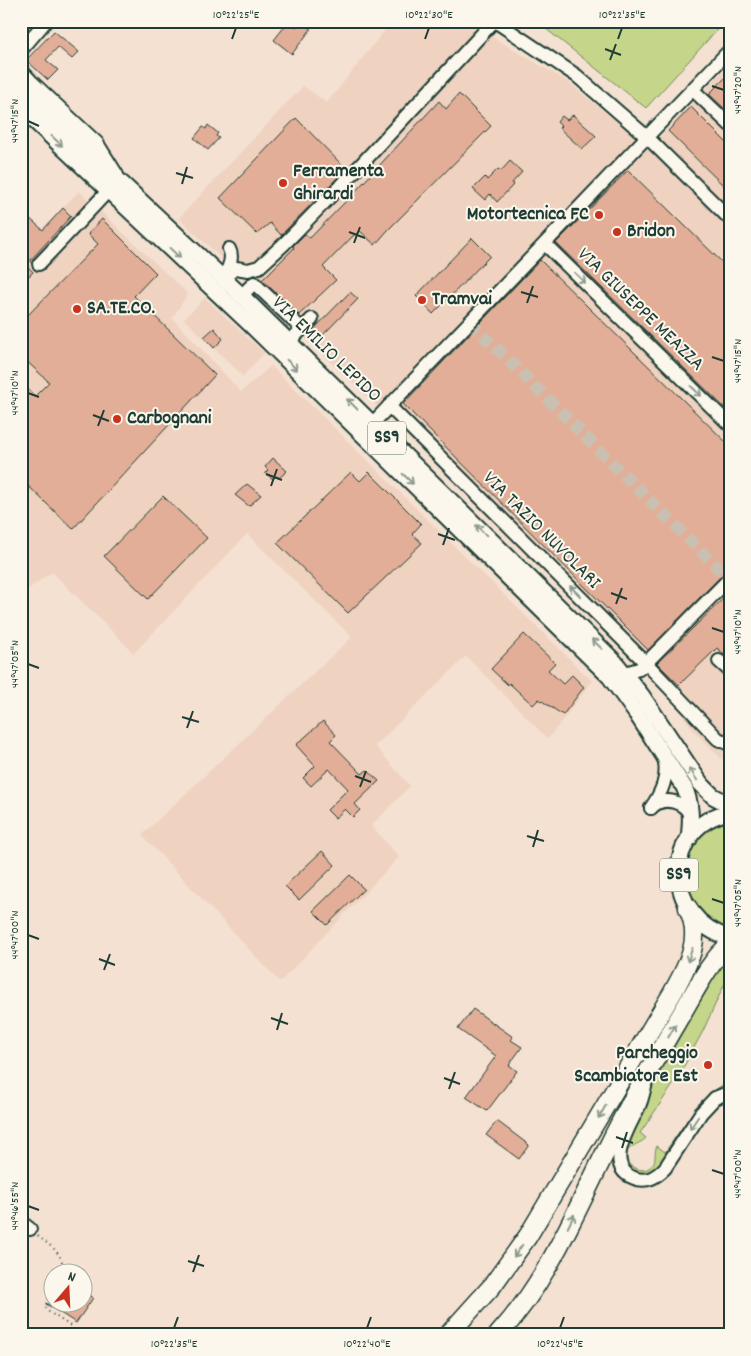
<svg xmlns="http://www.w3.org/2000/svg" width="751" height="1356" font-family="Dekko,sans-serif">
<rect width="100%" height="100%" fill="#f4e1d2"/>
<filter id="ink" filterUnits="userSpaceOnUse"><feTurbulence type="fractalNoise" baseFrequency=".02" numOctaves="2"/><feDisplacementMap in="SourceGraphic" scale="10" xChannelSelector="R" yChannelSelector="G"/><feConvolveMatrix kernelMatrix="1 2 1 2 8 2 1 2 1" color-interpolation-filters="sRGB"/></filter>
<g filter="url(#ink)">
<g fill="#efd2c0">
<polygon points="392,21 466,21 568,82 649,148 730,64 730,767 694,731 674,702 381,410 179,218 303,86 327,103"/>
<polygon points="79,191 188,294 172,318 241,392 271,366 592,681 548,739 466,656 375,746 410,786 371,826 399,857 280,982 142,835 352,637 247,534 134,653 52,572 21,594 21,251"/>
<polygon points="205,298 264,353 243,376 184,319"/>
</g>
<g fill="#c5d589" stroke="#72895e">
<polygon points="536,21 725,21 646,108"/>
<polygon points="730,820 730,932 712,925 693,905 685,878 687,859 696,842 709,829"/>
<path d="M730,955V972L703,1031L677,1079L640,1133L646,1138C637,1147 621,1145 629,1164C636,1171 649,1173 654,1162C656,1157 654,1151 657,1146L665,1152C684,1126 700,1095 730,1081V1084C692,1101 679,1147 650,1174H635L626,1165L625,1146L661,1070L721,965Z"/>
</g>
<g fill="#e3ae97" stroke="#1f3d34">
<polygon points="289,21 296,27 301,21 311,29 292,54 274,40"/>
<polygon points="54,31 79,52 72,59 58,47 46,60 58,70 48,80 26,60"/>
<polygon points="730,73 730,114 709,94"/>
<polygon points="459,94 491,126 388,230 375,245 360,231 352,237 323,267 336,280 299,315 262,280 294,248 293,246 305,234 310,238 351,196 439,101 446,109"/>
<polygon points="691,107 730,146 730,192 668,131"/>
<polygon points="573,115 596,136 582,149 559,128 561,126 557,122 562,116 567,120"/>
<polygon points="296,118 346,169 281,235 270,223 257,234 220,198"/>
<polygon points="208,125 218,133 216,136 219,138 208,150 194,138 203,127 206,129"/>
<polygon points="510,161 522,172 512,183 514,184 497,202 490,194 485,200 473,189 485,177 487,180 498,169 501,171"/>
<polygon points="628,170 730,270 730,413 556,243"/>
<polygon points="63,208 71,216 26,265 33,272 21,284 21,211 43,230"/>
<polygon points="102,219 156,273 134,296 215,375 73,529 21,479 21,383 35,396 49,382 21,356 21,322 98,244 88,234"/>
<polygon points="472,238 490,256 433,314 416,296"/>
<polygon points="540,260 730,446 730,567 648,650 403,404"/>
<polygon points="350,292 358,299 318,340 310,333"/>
<polygon points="214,328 223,339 214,348 204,337"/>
<polygon points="273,458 287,471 279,478 276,476 273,479 265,473 268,470 265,467"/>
<polygon points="351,472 360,481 369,472 421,524 412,534 422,543 348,613 277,543"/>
<polygon points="247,484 261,495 249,506 235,495"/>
<polygon points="163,496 207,538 148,599 104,556"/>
<polygon points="730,592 730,660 717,648 679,685 657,663"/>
<polygon points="524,634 555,663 548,670 563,684 572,675 584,687 563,715 539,699 533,705 509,683 508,685 491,669"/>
<polygon points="323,721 336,735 330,741 362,774 367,770 379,781 355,804 360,810 353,817 345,809 335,818 327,810 348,789 329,769 311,786 303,778 315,766 296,745"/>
<polygon points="322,851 335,865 299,900 285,886"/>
<polygon points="350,875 364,889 327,925 313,911"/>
<polygon points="473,1009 513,1037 511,1040 522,1047 509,1065 517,1071 487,1111 466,1097 496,1056 458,1029"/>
<polygon points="497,1121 529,1145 519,1159 486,1135"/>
<polygon points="82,1291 93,1298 76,1323 46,1304 82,1304"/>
</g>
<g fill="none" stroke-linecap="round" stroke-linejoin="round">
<polyline stroke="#c9c0b2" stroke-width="12" stroke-dasharray="12 6" stroke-linecap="butt" points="470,322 729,579"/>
<g stroke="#1f3d34" stroke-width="16">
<g id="minor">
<polyline points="495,21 577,76 647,137 730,219"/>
<polyline points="21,50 46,21"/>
<polyline points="21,70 32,82 97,143 117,175"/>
<polyline points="692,89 730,125"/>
<polyline points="545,244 730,425"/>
<polyline points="39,264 109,190"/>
<path d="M224,276C229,268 234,258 229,249"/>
<polyline points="223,278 236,268 248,270 259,267 284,244 356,170 494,21"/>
<polyline points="244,298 246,291 254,283 302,329 289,342"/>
<polyline points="302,329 312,319"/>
<polyline points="389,406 646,663 718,739 730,744"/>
<polyline points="372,424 730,50"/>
<polyline points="719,661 730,671"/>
<polyline points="625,673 639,669 646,663 730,578"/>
<path d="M651,808C662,792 669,776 664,758"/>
<path d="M651,808C663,795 686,801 691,818"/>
<path d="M645,1087C643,1093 642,1100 639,1106C631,1125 602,1166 634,1178C647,1183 656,1177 665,1168L701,1113L715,1098L730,1092"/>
<polyline points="21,1222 30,1229"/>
</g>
</g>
<g stroke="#1f3d34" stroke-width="19">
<g id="major">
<polyline points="21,89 244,298 614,661 642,696 701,784 713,796 730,805"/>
<path d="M21,108L249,323L610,677L636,713L684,787C692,804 691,821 689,839"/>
<path d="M730,812C661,825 662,919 730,938"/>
</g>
</g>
<g stroke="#1f3d34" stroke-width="21">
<g id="highway">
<path d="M448,1335L492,1286L528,1236L673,992C688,965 703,939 688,908"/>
<path d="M498,1335C547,1282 575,1213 607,1149C630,1102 656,1057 682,1013C693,995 713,955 730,945"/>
</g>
</g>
<g stroke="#1f3d34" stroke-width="2" stroke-dasharray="1 4" stroke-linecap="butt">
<path d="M38,1236C51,1247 66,1254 62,1274"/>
<polyline points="52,1289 46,1304 46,1310 72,1327"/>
</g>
<use href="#minor" stroke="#fbf7ec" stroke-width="12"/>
<use href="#major" stroke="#fbf7ec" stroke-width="15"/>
<use href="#highway" stroke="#fbf7ec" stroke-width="18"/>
</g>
<defs><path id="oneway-shaft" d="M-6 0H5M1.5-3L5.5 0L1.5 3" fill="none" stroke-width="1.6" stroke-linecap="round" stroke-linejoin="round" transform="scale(1.25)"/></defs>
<g stroke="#8d9a90">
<use href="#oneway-shaft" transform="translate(57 141) rotate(43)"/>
<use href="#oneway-shaft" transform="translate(175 253) rotate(43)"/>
<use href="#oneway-shaft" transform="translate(580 278) rotate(44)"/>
<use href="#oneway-shaft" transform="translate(292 365) rotate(44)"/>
<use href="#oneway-shaft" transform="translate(696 391) rotate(44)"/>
<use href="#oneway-shaft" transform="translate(352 404) rotate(-135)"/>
<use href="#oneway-shaft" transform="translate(408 479) rotate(44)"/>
<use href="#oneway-shaft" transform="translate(481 530) rotate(-136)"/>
<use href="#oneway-shaft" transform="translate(575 591) rotate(-135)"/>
<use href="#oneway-shaft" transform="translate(597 644) rotate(-136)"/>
<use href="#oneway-shaft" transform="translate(693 774) rotate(-123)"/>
<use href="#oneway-shaft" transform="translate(690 955) rotate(109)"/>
<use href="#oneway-shaft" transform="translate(672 1031) rotate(-60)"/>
<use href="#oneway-shaft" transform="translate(602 1112) rotate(120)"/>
<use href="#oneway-shaft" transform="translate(694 1123) rotate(123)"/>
<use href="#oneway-shaft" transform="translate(571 1221) rotate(-64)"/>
<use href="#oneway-shaft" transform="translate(518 1251) rotate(125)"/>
</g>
</g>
<path fill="none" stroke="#1f3d34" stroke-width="2" d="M232,39L236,28M425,39L429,28M618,39L622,28M605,49L621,55M610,60L616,44M712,86L724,90M28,121L39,126M176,173L193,178M182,184L187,167M349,232L365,238M354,243L360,227M521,292L538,297M527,303L533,286M712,357L724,361M28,393L39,397M93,415L109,421M98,426L104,410M266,474L282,480M271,486L277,469M438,534L455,540M443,545L449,528M611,593L627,599M616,604L622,588M712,628L724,632M28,664L39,668M182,717L199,722M187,728L193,711M355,776L371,782M360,787L366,771M527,836L544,841M533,847L538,830M712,899L724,903M28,935L39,939M99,959L115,965M104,970L110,954M271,1018L288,1024M277,1030L282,1013M444,1078L460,1084M449,1089L455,1072M616,1137L633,1143M622,1148L627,1132M712,1170L724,1174M28,1206L39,1210M188,1261L204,1266M193,1272L199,1255M174,1328L178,1317M367,1328L371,1317M560,1328L564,1317"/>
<g fill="#c8321e" stroke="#fbf7ec" stroke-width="2">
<circle cx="283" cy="183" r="5"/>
<circle cx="599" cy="215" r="5"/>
<circle cx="617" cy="232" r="5"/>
<circle cx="422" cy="300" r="5"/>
<circle cx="77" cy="309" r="5"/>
<circle cx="117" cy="419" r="5"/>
<circle cx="708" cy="1065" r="5"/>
</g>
<g text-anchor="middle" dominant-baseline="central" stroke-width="4" stroke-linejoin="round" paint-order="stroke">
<g fill="#fbf7ec" stroke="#61756b" stroke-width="1">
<rect x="368" y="421.5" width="38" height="33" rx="4"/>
<rect x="660" y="858.5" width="38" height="33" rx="4"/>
</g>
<g font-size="19" font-weight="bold" fill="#1f3d34">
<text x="387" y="438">SS9</text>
<text x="679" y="875">SS9</text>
</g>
<g font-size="20" font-weight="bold" fill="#1f3d34" stroke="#fbf7ec" text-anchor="start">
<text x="293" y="172">Ferramenta<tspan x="293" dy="23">Ghirardi</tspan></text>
<text x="589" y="215" text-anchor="end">Motortecnica FC</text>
<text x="627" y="232">Bridon</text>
<text x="432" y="300">Tramvai</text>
<text x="87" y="309">SA.TE.CO.</text>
<text x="127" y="419">Carbognani</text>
<text x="698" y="1054" text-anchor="end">Parcheggio<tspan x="698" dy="23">Scambiatore Est</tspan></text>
</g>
<g font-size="20" fill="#1f3d34" stroke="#fbf7ec">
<text transform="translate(640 310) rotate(44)">VIA GIUSEPPE MEAZZA</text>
<text transform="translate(326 350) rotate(44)">VIA EMILIO LEPIDO</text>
<text transform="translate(541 531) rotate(45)">VIA TAZIO NUVOLARI</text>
</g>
</g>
<rect width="751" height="1356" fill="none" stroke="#fbf7ec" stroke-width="55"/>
<g transform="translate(68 1288) rotate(19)"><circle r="24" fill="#fbf7ec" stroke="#a3ada2"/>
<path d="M0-4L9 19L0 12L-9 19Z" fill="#c8321e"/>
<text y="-8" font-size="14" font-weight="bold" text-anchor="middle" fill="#1f3d34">N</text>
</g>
<rect x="28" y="28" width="696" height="1300" fill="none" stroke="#1f3d34" stroke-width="2"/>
<g font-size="12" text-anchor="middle" fill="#1f3d34">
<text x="236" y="18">10°22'25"E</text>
<text x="429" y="18">10°22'30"E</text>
<text x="622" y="18">10°22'35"E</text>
<text transform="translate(737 90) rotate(-90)" y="4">44°47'20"N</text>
<text transform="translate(14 121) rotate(-90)" y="4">44°47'15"N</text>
<text transform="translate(737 361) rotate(-90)" y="4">44°47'15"N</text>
<text transform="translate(14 393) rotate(-90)" y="4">44°47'10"N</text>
<text transform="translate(737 632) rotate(-90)" y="4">44°47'10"N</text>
<text transform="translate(14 664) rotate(-90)" y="4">44°47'05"N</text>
<text transform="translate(737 903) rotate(-90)" y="4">44°47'05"N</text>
<text transform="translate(14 935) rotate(-90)" y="4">44°47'00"N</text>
<text transform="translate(737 1174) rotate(-90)" y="4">44°47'00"N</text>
<text transform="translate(14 1206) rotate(-90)" y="4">44°46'55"N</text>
<text x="174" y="1347">10°22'35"E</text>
<text x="367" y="1347">10°22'40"E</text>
<text x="560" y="1347">10°22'45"E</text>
</g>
</svg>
